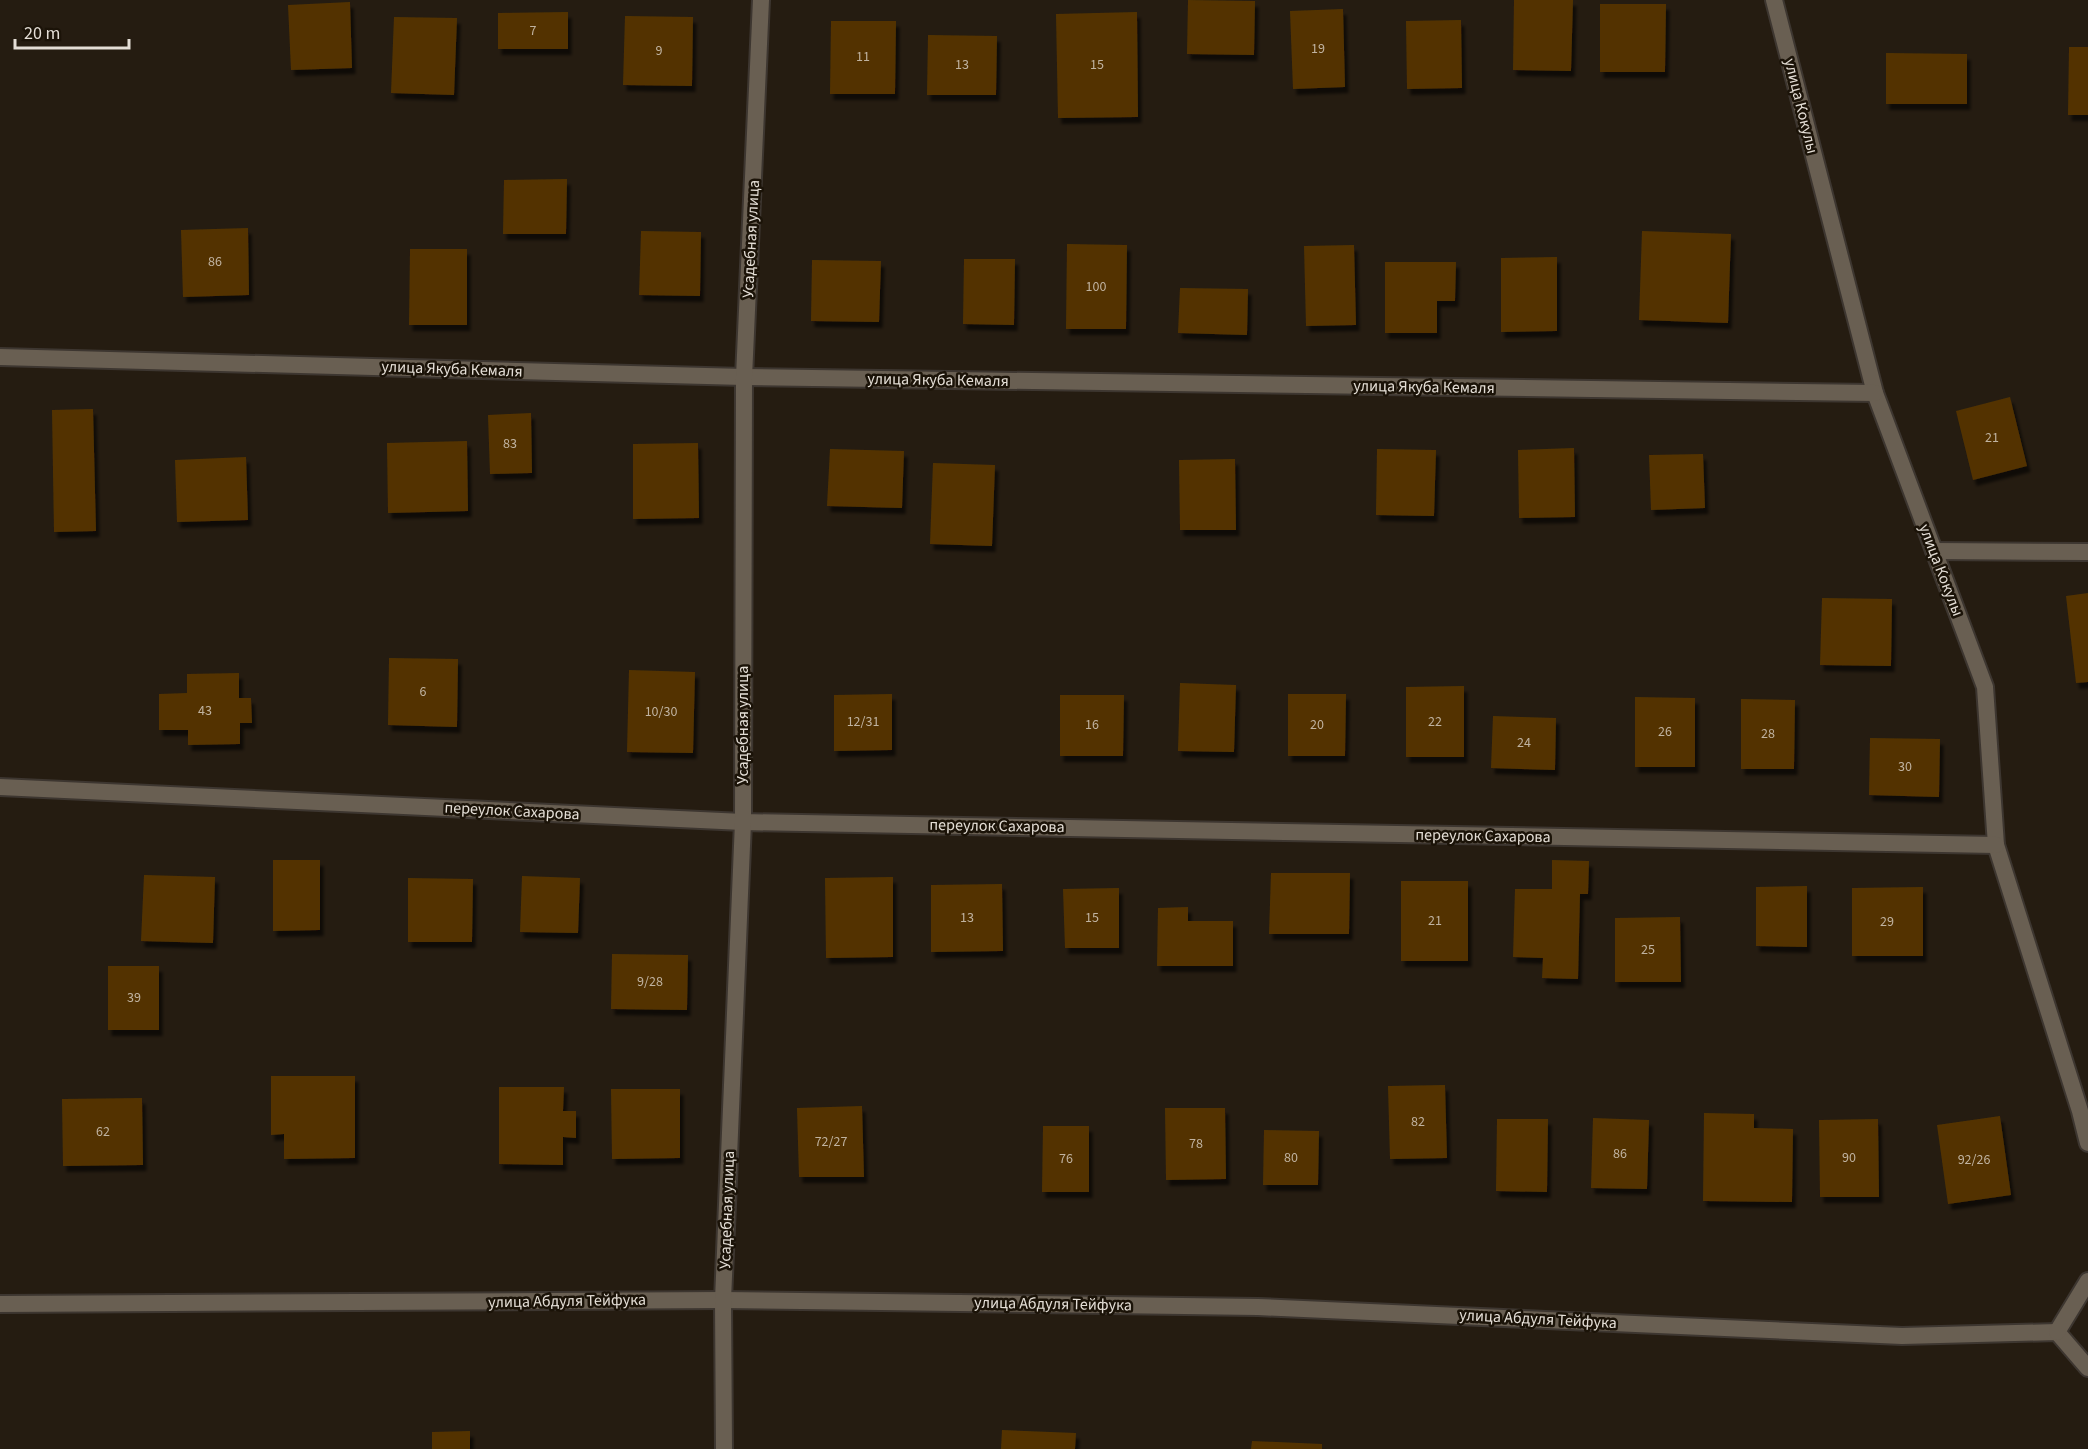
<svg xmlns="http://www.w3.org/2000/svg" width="2088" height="1449" font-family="'Source Sans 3',sans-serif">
<defs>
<filter id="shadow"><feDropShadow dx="3.5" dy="6" stdDeviation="1.5" flood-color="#0009"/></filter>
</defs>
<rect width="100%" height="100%" fill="#251c11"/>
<g fill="#523300" filter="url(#shadow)">
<polygon points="1188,0 1255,1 1254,55 1187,54"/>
<polygon points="1514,0 1573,0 1571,71 1513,70"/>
<polygon points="350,2 352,68 291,70 288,5"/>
<polygon points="1600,4 1666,4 1665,72 1600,72"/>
<polygon points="1343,9 1345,87 1293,89 1290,11"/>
<polygon points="568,12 568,49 498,49 498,13"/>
<polygon points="1137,12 1138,117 1058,118 1056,14"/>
<polygon points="625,16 693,17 692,86 623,85"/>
<polygon points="394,17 457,18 454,95 391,93"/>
<polygon points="1461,20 1462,88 1407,89 1406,21"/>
<polygon points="831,21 896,21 895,94 830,94"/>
<polygon points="928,35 997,36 996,95 927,95"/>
<polygon points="2069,47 2088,47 2088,115 2068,115"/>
<polygon points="1886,53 1967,54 1967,104 1886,104"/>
<polygon points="567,179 566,234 503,234 504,180"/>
<polygon points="248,228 249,295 183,297 181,230"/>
<polygon points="641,231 701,232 700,296 639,295"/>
<polygon points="1642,231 1731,234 1728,323 1639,320"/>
<polygon points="1067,244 1127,245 1126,329 1066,329"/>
<polygon points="1354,245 1356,325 1306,326 1304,246"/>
<polygon points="410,249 467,249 467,325 409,325"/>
<polygon points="1557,257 1557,331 1501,332 1501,258"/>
<polygon points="964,259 1015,259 1014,325 963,324"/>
<polygon points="812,260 881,261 879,322 811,321"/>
<polygon points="1385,262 1456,262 1455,301 1437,301 1437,333 1385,333"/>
<polygon points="1180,288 1248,289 1247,335 1178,333"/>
<polygon points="2010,397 2027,466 1973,480 1956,411"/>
<polygon points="93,409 96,531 54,532 52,410"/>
<polygon points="531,413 532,473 490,474 488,415"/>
<polygon points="467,441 468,511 388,513 387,443"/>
<polygon points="698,443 699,518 633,519 633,444"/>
<polygon points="1574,448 1575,517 1519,518 1518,450"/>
<polygon points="830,449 904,451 902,508 827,506"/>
<polygon points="1377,449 1436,450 1434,516 1376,515"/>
<polygon points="1703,454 1705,508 1651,510 1649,455"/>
<polygon points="246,457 248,520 177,522 175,460"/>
<polygon points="1235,459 1236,530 1180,530 1179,460"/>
<polygon points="933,463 995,465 992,546 930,544"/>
<polygon points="2088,593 2088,682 2076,683 2066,596"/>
<polygon points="1822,598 1892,599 1891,666 1820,665"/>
<polygon points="389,658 458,659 457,727 388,725"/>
<polygon points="629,670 695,672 693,753 627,752"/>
<polygon points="239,673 239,698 251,698 252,723 240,723 240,744 188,745 188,730 159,730 159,694 187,693 187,674"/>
<polygon points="1180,683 1236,685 1234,752 1178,751"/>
<polygon points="1464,686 1464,757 1406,757 1406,687"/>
<polygon points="892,694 892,750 834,751 834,695"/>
<polygon points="1288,694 1346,694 1345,756 1288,756"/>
<polygon points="1060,695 1124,695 1123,756 1060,756"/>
<polygon points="1635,697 1695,698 1695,767 1635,767"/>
<polygon points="1741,699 1795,700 1794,769 1741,769"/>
<polygon points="1493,716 1556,718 1555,770 1491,768"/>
<polygon points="1870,738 1940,739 1939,797 1869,795"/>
<polygon points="273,860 320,860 320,930 273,931"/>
<polygon points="1552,860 1589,861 1588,894 1580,894 1578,979 1542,978 1543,958 1513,957 1515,889 1552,889"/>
<polygon points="1271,873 1350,873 1349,934 1269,934"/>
<polygon points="144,875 215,877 213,943 141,941"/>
<polygon points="522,876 580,878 578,933 520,932"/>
<polygon points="893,877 893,957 826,958 825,878"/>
<polygon points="408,878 473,879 472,942 408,942"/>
<rect x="1401" y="881" width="67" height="80"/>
<polygon points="1002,884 1003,951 931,952 931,885"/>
<polygon points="1807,886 1807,947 1756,946 1756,887"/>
<polygon points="1923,887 1923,956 1852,956 1852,888"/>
<polygon points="1119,888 1119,948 1065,948 1063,889"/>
<polygon points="1188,907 1188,921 1233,921 1233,966 1157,966 1158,908"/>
<polygon points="1680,917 1681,982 1615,982 1615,918"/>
<polygon points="612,954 688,955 687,1010 611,1009"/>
<rect x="108" y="966" width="51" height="64"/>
<polygon points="271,1076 355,1076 355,1158 284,1159 284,1134 271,1135"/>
<polygon points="1445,1085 1447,1158 1390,1159 1388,1086"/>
<polygon points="499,1087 564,1087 563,1111 576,1111 576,1138 563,1137 563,1165 499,1164"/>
<polygon points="611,1089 680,1089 680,1158 612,1159"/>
<polygon points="142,1098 143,1165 63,1166 62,1099"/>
<polygon points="862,1106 864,1177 799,1177 797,1108"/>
<polygon points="1165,1108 1225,1108 1226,1179 1166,1180"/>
<polygon points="1704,1113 1754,1114 1754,1128 1793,1129 1792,1202 1703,1201"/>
<polygon points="2000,1116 2011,1195 1948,1204 1937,1125"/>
<polygon points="1593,1118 1649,1120 1647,1189 1591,1188"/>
<polygon points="1497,1119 1548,1119 1547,1192 1496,1191"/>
<polygon points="1878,1119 1879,1197 1820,1197 1819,1120"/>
<polygon points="1043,1126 1089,1126 1089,1192 1042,1192"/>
<polygon points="1264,1130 1319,1131 1318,1185 1263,1185"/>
<polygon points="1002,1430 1076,1433 1075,1449 1001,1449"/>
<polygon points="470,1431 470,1449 432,1449 432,1432"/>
<polygon points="1252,1441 1322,1444 1322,1449 1251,1449"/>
</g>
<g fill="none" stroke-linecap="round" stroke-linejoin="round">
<g stroke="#3d3630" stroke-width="20">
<g id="minor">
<polyline points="1774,0 1875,393 1985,687 1996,845 2080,1111 2088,1143"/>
<polyline points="0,357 744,377 1875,393"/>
<polyline points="1934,551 2088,552"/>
<polyline points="0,787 743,822 1996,845"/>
<polyline points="0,1304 723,1300 1258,1307 1902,1336 2057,1332 2088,1368"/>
<polyline points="2057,1332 2088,1281"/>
<polyline points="724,1449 723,1300 743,822 744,377 761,0"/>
</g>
</g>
<use href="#minor" stroke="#695f52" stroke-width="16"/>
</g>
<g text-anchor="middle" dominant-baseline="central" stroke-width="5" stroke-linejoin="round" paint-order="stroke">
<g font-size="14" fill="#c0b3a0">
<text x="533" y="31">7</text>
<text x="1318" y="49">19</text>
<text x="659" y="51">9</text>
<text x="863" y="57">11</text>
<text x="962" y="65">13</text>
<text x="1097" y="65">15</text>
<text x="215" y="262">86</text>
<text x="1096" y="287">100</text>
<text x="1992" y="438">21</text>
<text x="510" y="444">83</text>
<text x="423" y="692">6</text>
<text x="205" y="711">43</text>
<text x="661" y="712">10/30</text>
<text x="863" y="722">12/31</text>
<text x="1435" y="722">22</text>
<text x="1092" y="725">16</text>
<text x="1317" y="725">20</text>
<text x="1665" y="732">26</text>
<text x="1768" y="734">28</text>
<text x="1524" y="743">24</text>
<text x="1905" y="767">30</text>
<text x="967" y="918">13</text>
<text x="1092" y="918">15</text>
<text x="1435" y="921">21</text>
<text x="1887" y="922">29</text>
<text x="1648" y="950">25</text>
<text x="650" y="982">9/28</text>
<text x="134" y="998">39</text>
<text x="1418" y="1122">82</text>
<text x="103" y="1132">62</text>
<text x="831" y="1142">72/27</text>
<text x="1196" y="1144">78</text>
<text x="1620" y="1154">86</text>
<text x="1291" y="1158">80</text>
<text x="1849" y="1158">90</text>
<text x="1066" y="1159">76</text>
<text x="1974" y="1160">92/26</text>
</g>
<g font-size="16" fill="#e4ded6" stroke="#1b1308">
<text transform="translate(1801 106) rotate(76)">улица Кокулы</text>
<text transform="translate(751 239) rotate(-87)">Усадебная улица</text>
<text transform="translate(452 369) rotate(2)">улица Якуба Кемаля</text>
<text transform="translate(938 380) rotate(1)">улица Якуба Кемаля</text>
<text transform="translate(1424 387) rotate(1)">улица Якуба Кемаля</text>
<text transform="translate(1941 570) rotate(69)">улица Кокулы</text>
<text transform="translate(743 725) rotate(-90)">Усадебная улица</text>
<text transform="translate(512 811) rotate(3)">переулок Сахарова</text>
<text transform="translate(997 826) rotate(1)">переулок Сахарова</text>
<text transform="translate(1483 836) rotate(1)">переулок Сахарова</text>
<text transform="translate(727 1210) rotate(-88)">Усадебная улица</text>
<text transform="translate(567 1301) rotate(-1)">улица Абдуля Тейфука</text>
<text transform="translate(1053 1304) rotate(1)">улица Абдуля Тейфука</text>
<text transform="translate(1538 1319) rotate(3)">улица Абдуля Тейфука</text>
</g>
</g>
<path d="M15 39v9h114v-9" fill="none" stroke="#e4ded6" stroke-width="3"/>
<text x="24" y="39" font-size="18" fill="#e4ded6" stroke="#1b1308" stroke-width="4.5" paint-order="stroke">20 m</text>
</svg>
